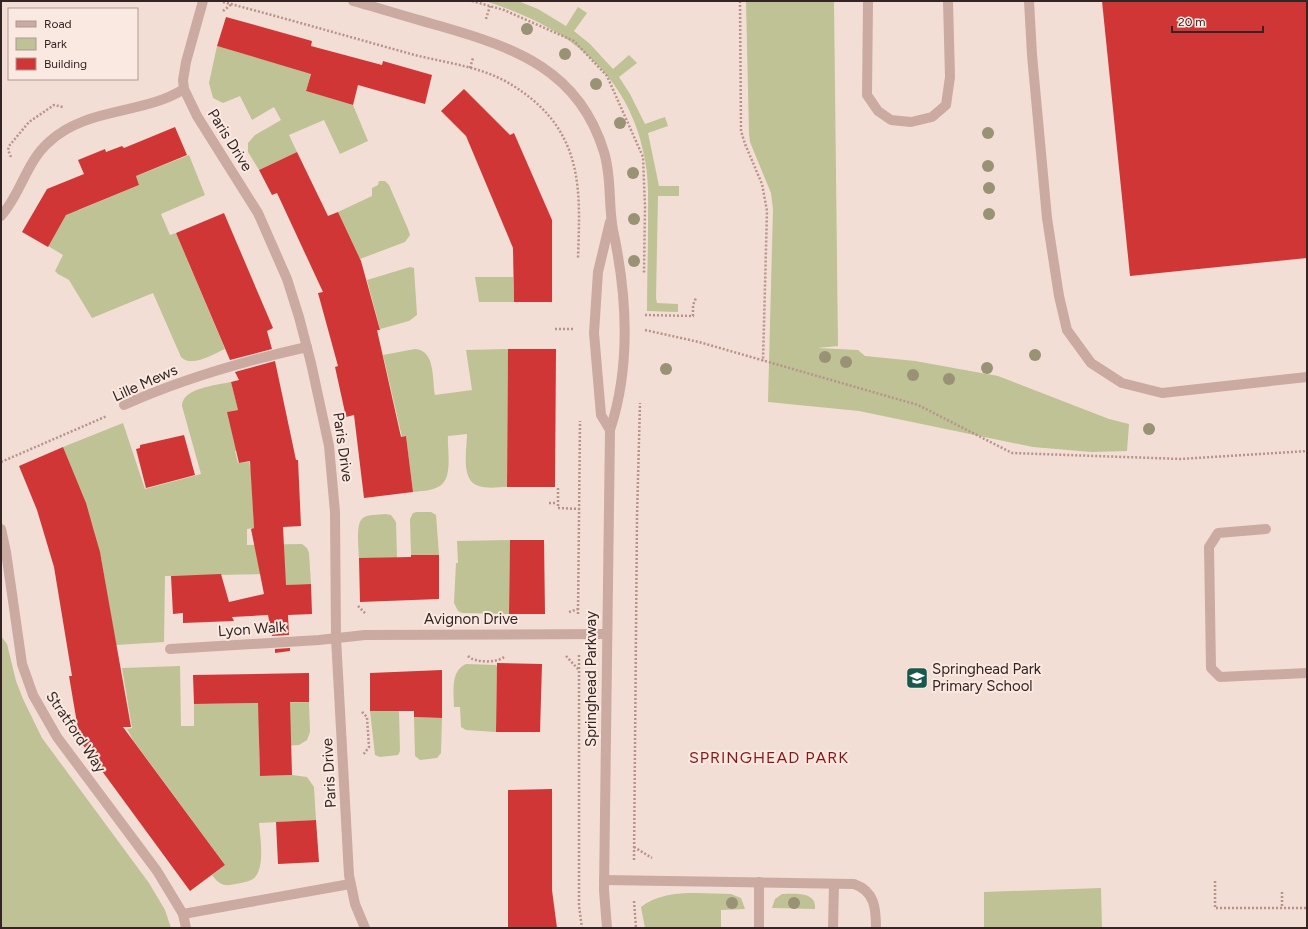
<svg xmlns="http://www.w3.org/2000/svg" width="1308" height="929" font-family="Figtree,sans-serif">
<rect width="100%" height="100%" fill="#f3ded5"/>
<g fill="#bec295">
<path d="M485,1H518L538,9L566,26L578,7L587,13L574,31L590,44L613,69L629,55L637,63L619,77L630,94L645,124L665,117L668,126L648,133L659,186H679V196H658L656,298L657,303L678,304V312L647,311C647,282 648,253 648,224C648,202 649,181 645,160C630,72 565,26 485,1Z"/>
<polygon points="746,1 834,1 838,346 817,348 858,350 865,356 915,361 998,376 1109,419 1129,424 1127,451 1091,452 1033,447 859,411 768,402 773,209 771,193 750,142 749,134"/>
<polygon points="217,46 311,73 306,91 353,105 368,141 340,154 324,120 289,135 297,152 259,170 248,152 248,143 255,135 281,120 274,107 252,120 240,96 223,103 213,98 209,83"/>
<path d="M189,155L205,195L161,214L170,235L176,233L225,349C213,354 192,368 181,357L153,293L92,318L69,280L58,274L55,271L63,255L48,246L70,208L79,210L139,185L136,176Z"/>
<polygon points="379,181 385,181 389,185 408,229 410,235 405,242 360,259 338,212 372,196 372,188 378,185"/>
<polygon points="410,267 414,268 417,315 409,321 380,329 367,280"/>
<polygon points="475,277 513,277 514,302 479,302"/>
<path d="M415,349C436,350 432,381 435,395L472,390L466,350L508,349L507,487C499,487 487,489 479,486C460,481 467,449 467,434L448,436C447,450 454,480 438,487C431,491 421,491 413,492L406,436L402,437L383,355Z"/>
<path d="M231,382L238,410L227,412L246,449L235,451L238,463L249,462L251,470L254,528L247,529V545L302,544L307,548L309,553L311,584L268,586L267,574L165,576L164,642L116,645L101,558L93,527L63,447L123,423L145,489L201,474L182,406C182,388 217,385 231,382Z"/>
<polygon points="417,512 431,512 436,515 439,555 411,555 410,519 413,513"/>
<path d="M385,514L391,515L396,522L397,558H359C359,549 355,523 363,518C368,514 379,515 385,514Z"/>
<polygon points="510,540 509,614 462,613 458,611 454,603 456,563 458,563 457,541"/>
<polygon points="1,636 7,644 16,681 23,699 42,738 149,883 165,910 171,928 1,928"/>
<path d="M466,664L496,665L497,667L496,732L466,730L461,727L460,707H454C454,692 450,671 466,664Z"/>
<path d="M180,666L181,726H194V704L309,702L310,732L307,740L299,745L259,747L260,776L292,775L307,777L314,787L316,820L259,823C260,837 266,869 253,879C248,882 241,883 235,884C223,887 219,884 212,875L225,865L133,740L127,729L132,728L122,668Z"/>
<polygon points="370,711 399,711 400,751 398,755 380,757 375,755"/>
<polygon points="414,717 442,718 441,753 437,758 420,760 415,756"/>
<polygon points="1101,888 1102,928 984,928 984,892"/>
<path d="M731,894L741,898L745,909L721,910V928H645L641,907C665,888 703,894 731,894Z"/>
<path d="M782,894C794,894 817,891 815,909L772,908L775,899Z"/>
</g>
<g fill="#d03636">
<polygon points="1102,1 1307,1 1307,258 1130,276"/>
<polygon points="226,17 312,41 311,46 382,65 383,61 432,75 425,104 358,85 353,105 306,91 311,74 217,46"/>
<polygon points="464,89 510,135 514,133 552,220 552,302 514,302 513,248 466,136 441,111"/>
<polygon points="175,127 187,155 136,176 139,185 66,215 48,247 22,232 47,189 84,174 78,160 105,149 106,152 122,146 124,148"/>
<polygon points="297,152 328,216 338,212 361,261 380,330 377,330 401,437 406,436 413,492 364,498 354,415 346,417 335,367 338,366 318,293 323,292 277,193 272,195 259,170"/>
<polygon points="224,213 273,328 267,331 272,349 230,360 176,233"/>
<polygon points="508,349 556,349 555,487 507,487"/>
<polygon points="275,361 296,460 298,460 301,526 283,527 286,585 311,584 312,614 288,615 289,635 272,636 268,615 232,617 234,621 183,623 183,613 173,614 171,576 221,574 229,602 264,594 251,529 254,528 250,461 239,463 227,412 238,410 231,382 239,380 235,372"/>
<polygon points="184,435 195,475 146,488 136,449 140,448 140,445"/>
<polygon points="63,447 86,503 100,552 131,727 123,727 225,865 190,891 80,741 69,676 72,676 54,567 37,510 19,466"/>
<polygon points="510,540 544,540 545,614 509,614"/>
<polygon points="411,555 439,555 439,599 360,602 359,558 411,557"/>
<polygon points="290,648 290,651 275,653 275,649"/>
<polygon points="497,663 542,664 540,732 496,732"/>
<polygon points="442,670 442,718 414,717 414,711 370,711 370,673"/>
<polygon points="309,673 309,702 290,702 292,775 260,776 258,703 194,704 193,675"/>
<polygon points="552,789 552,890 557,928 508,928 508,790"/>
<polygon points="316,820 319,862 278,864 276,822"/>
</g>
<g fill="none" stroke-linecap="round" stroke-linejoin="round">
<g stroke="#b7938b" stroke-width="2.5" stroke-dasharray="2 2" stroke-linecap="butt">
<polyline points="472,1 504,10 574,41 607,76 643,157 645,207 644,274"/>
<polyline points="740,1 741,131 745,144 762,184 767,211 763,361"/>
<path d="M223,2C284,18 343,35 404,52C434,61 468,64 497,77C510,83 522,91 533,100C584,143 580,198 578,258"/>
<polyline points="223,11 232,4"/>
<polyline points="486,19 490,6"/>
<polyline points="470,68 473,58"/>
<polyline points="11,157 8,150 9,146 29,122 54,105 63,107"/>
<polyline points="645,315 693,316 693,305 696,298"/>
<polyline points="555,329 573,329"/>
<polyline points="645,330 699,342 918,405 1012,453 1181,459 1307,451"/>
<polyline points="1,462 107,416"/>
<polyline points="558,488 558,508 580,509"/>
<polyline points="549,503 557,503"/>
<polyline points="358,606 365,613"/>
<polyline points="569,612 578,609"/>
<polyline points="578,614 580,421"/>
<polyline points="579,655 579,906 582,928"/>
<path d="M468,656C475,663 497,663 504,657"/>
<polyline points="566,656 579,670"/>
<polyline points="362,712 367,717 369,747 363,755"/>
<polyline points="634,847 652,858"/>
<polyline points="634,860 637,517 640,403"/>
<polyline points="1215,881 1215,908 1307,908"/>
<polyline points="1282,892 1282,908"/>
<polyline points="634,901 636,928"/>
</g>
<g stroke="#cbaaa1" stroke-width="10">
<polyline points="203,1 186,62 183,80 184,89 197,116 258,213 287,279 299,317 311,363 329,446 335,512 336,638 349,875 355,904 365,928"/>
<path d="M353,1C382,9 411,18 440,26C516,48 579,70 604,152C612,178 608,204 613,230C627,295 631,366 610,430L604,890L607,928"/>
<polyline points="868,1 867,95 878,111 891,120 911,122 932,117 946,105 950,77 948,1"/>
<polyline points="1029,1 1032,55 1047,218 1059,296 1067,330 1091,363 1122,383 1162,393 1307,377"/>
<path d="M1,216C21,194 26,162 49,142C86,107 143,115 184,89"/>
<path d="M124,405C182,379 244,361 307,347"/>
<polyline points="610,430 601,415 594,333 598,272 610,222"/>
<polyline points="1,529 6,552 22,664 33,695 57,737 157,871 183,914 186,928"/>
<polyline points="1266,529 1218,533 1209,547 1211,668 1220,677 1307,673"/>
<polyline points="170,649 319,640 365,635 606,634"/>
<path d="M604,880L854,884C875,891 876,909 876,928"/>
<polyline points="759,882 759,928"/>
<polyline points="183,914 350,884"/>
<polyline points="833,928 834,884"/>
</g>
</g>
<g fill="#999275">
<circle cx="527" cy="29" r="6"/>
<circle cx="565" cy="54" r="6"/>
<circle cx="596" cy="84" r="6"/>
<circle cx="620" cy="123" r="6"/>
<circle cx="988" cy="133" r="6"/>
<circle cx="988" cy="166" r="6"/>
<circle cx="633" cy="173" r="6"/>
<circle cx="989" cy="188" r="6"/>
<circle cx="989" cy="214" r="6"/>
<circle cx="634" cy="219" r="6"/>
<circle cx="634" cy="261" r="6"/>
<circle cx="1035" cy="355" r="6"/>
<circle cx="825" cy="357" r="6"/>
<circle cx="846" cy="362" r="6"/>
<circle cx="987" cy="368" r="6"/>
<circle cx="666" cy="369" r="6"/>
<circle cx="913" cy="375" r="6"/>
<circle cx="949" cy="379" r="6"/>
<circle cx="1149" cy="429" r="6"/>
<circle cx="732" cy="903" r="6"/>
<circle cx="794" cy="903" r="6"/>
</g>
<defs>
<g id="school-square" transform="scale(1.15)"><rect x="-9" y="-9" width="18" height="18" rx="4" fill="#17594d" stroke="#fae9e1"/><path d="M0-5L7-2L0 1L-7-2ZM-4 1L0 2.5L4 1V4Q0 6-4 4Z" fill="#fff"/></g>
</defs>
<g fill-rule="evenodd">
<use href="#school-square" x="917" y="678"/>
</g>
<g text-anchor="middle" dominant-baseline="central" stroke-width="4" stroke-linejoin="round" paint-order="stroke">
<g font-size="15" fill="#342524" stroke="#fae9e1">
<text transform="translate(230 140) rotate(58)">Paris Drive</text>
<text transform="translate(145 383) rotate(-24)">Lille Mews</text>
<text transform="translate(343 447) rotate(82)">Paris Drive</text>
<text x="471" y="619">Avignon Drive</text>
<text transform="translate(252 629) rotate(-4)">Lyon Walk</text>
<text transform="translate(591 679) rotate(-90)">Springhead Parkway</text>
<text transform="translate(76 732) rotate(56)">Stratford Way</text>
<text transform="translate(329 773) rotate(-93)">Paris Drive</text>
</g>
<g font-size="15" fill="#342524" stroke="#fae9e1" text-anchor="start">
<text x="932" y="669">Springhead Park<tspan x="932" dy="17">Primary School</tspan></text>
</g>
<g font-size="16" letter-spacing="1" fill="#891717" stroke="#fae9e1">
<text x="769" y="757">SPRINGHEAD PARK</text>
</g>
</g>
<rect width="1308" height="929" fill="none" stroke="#342524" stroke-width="4"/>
<rect x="8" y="8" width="130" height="72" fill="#fae9e1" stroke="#ab9b95"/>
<rect x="16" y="21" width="20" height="6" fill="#cbaaa1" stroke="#ab9b95"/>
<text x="44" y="28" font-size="12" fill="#342524">Road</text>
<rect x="16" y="38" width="20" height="12" fill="#bec295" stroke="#ab9b95"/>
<text x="44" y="48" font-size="12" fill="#342524">Park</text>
<rect x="16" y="58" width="20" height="12" fill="#d03636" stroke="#ab9b95"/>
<text x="44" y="68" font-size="12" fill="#342524">Building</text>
<path d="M1172 26v6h91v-6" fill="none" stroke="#342524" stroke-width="2"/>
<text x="1178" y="26" font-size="12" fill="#342524" stroke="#fae9e1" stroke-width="3" paint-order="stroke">20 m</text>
</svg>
